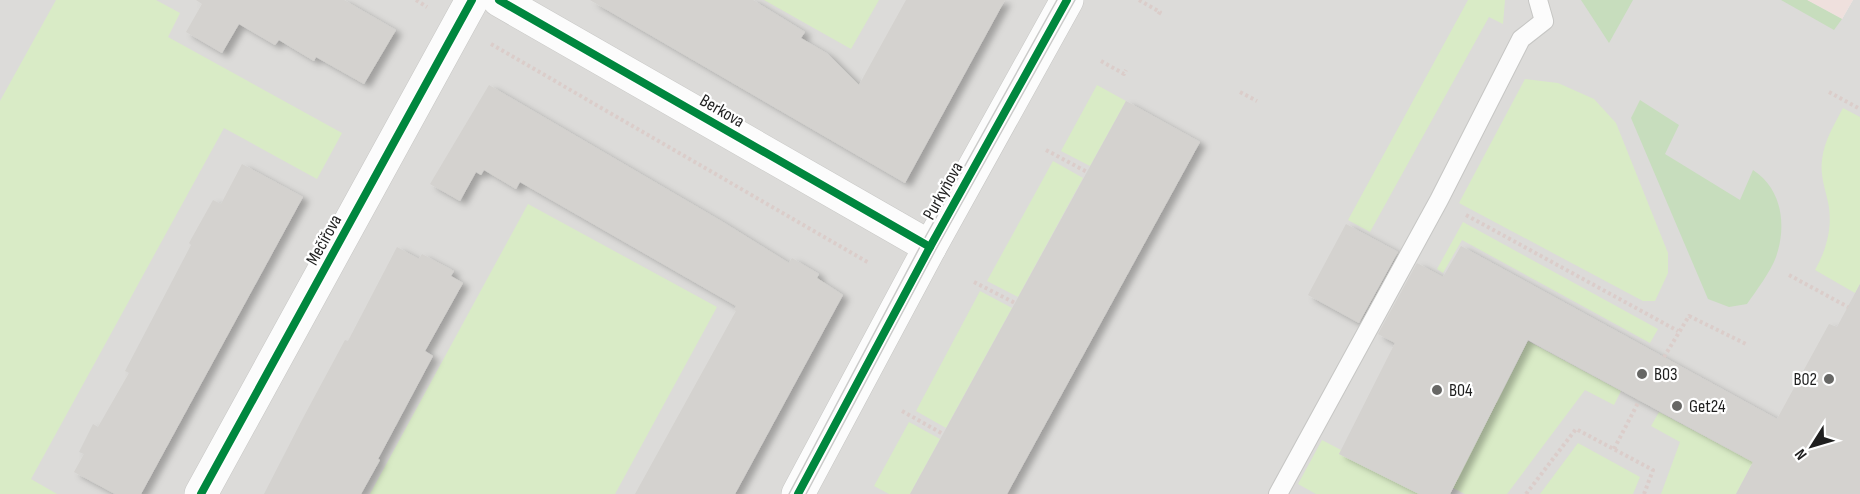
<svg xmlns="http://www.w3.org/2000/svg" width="1860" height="494" font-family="'Sofia Sans Condensed',sans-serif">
<defs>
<filter id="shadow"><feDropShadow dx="6" dy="4" stdDeviation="3" flood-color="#0004"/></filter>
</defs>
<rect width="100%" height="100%" fill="#edece8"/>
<polygon fill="#dcdbd9" points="0,0 1807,0 1842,19 1853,0 1860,0 1860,494 0,494"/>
<polygon fill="#efe0dd" points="1807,0 1853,0 1842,19"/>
<g fill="#d9ebc6">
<polygon points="56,0 156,0 180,13 168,37 342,133 317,179 224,128 31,479 57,494 0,494 0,101"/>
<polygon points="764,0 879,0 851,49"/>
<polygon points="1468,0 1505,0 1503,24 1489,17 1370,232 1348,220"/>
<polygon points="1525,79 1558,83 1594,99 1616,123 1668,253 1668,273 1655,301 1643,301 1459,203"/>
<polygon points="1097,85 1126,101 1090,166 1061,151"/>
<path d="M1843,108L1860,117V284L1855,293L1815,270C1827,249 1833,226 1828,202C1825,188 1820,175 1822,160C1824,141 1834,125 1843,108Z"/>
<polygon points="1053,161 1083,178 1018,297 987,281"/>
<polygon points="528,204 717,307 615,494 370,494"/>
<polygon points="1463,222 1658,329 1650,343 1462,240 1443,273 1437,269"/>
<polygon points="980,291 1012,308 946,428 916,411"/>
<polygon points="1528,341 1621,391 1614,405 1585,390 1507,494 1465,494 1453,488"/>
<polygon points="1659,412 1753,462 1736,494 1661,494 1680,442 1651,426"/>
<polygon points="909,422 940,439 910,494 889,494 874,486"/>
<polygon points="1322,440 1341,450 1339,454 1419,494 1316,494 1298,484"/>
<polygon points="1578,443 1640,477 1633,494 1540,494"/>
</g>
<g fill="#c7ddbd">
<polygon points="1581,0 1633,0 1609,43"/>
<polygon points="1781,0 1807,0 1842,19 1834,30"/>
<path d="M1640,100L1679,125L1665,154L1740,200L1753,170C1782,189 1787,225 1776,257C1771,271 1756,291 1747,304L1729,307L1708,299L1631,118Z"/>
</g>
<g fill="#d4d2cf" filter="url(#shadow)">
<polygon points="196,0 344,0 396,30 364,84 316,57 314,61 279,40 275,45 239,24 222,53 186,32 202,4"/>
<polygon points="590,0 753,0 805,32 801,38 828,54 859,85 906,0 1005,0 905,183"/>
<polygon points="489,85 723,222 789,263 792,258 819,274 817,278 843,295 735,494 635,494 736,311 734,310 736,306 520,182 516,189 484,170 481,175 476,172 460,201 430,184"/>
<polygon points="1126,101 1200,142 1007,494 910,494"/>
<polygon points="242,164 303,197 141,494 115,494 74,472 84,454 79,452 93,424 98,427 129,373 125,371 191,245 189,243 213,200 221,204"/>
<polygon points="1346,224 1398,252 1359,323 1308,295"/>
<polygon points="1461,246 1777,419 1829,324 1837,327 1860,284 1860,494 1736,494 1753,462 1528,340 1450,494 1419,494 1339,454 1395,343 1378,334 1417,263 1443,277"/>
<polygon points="397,247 419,259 422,254 454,271 451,276 463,283 425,351 433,356 378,459 380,460 361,494 264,494 303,418 345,340 348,341"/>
</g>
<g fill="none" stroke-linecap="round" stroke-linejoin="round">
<g stroke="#c6c6c4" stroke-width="20">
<polyline id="service" points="1278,494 1439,200 1521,39 1544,21 1538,0"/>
</g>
<g stroke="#c6c6c4" stroke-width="34">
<g id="minor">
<polyline points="499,0 930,247"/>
<polyline points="201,494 472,0"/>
</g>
</g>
<g stroke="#c6c6c4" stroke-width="34">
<polyline id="tertiary" points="798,494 930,247 1067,0"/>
</g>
<g stroke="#dbcdca" stroke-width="4" stroke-dasharray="3 3" stroke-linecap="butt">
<polyline points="416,0 427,7"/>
<polyline points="1139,0 1160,12 1158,15"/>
<polyline points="491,44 869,263"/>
<polyline points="1101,61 1124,74 1126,70"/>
<polyline points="1240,92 1257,101"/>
<polyline points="1829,92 1860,109"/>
<polyline points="1046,150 1087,172"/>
<polyline points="1466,215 1678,331"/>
<polyline points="1789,275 1848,307"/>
<polyline points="974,282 1015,303"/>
<polyline points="1664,357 1689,316 1746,344"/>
<polyline points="902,411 943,434"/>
<polyline points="1614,449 1639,401"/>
<polyline points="1526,494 1576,429 1653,470 1644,494"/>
</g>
<use href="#service" stroke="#fcfcfc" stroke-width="18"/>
<use href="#minor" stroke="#fcfcfc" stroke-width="33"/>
<use href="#tertiary" stroke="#fcfcfc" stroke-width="33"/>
<g stroke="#cbcbca" stroke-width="1.5">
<polyline points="789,494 922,243 1057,0"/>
<polyline points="806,494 935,251 1075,0"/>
</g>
<g stroke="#fff" stroke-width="11">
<g id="cycleway">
<polyline points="499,0 930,247"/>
<polyline points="201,494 472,0"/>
<polyline points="798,494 930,247 1067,0"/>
</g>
</g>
<use href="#cycleway" stroke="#00873e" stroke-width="8"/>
</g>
<g fill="#676765" stroke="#fff" stroke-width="2">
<circle cx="1642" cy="374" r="6"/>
<circle cx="1829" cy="379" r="6"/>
<circle cx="1437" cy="390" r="6"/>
<circle cx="1677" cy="406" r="6"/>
</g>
<g text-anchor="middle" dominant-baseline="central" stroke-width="4.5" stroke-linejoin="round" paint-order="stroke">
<g font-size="18" fill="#1f1f1f" stroke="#fff">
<text transform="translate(722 111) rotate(30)">Berkova</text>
<text transform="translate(943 191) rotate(-61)">Purkyňova</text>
<text transform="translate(324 240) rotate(-61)">Mečířova</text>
</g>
<g font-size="18" fill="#1f1f1f" stroke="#fff" text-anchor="start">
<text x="1654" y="374">B03</text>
<text x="1817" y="379" text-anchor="end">B02</text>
<text x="1449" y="390">B04</text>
<text x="1689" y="406">Get24</text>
</g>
</g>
<g transform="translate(1812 446) rotate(233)" stroke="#ffffff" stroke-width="4.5" paint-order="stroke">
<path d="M0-4.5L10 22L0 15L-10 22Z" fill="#1f1f1f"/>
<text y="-9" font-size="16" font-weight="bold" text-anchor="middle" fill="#1f1f1f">N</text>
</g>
</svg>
